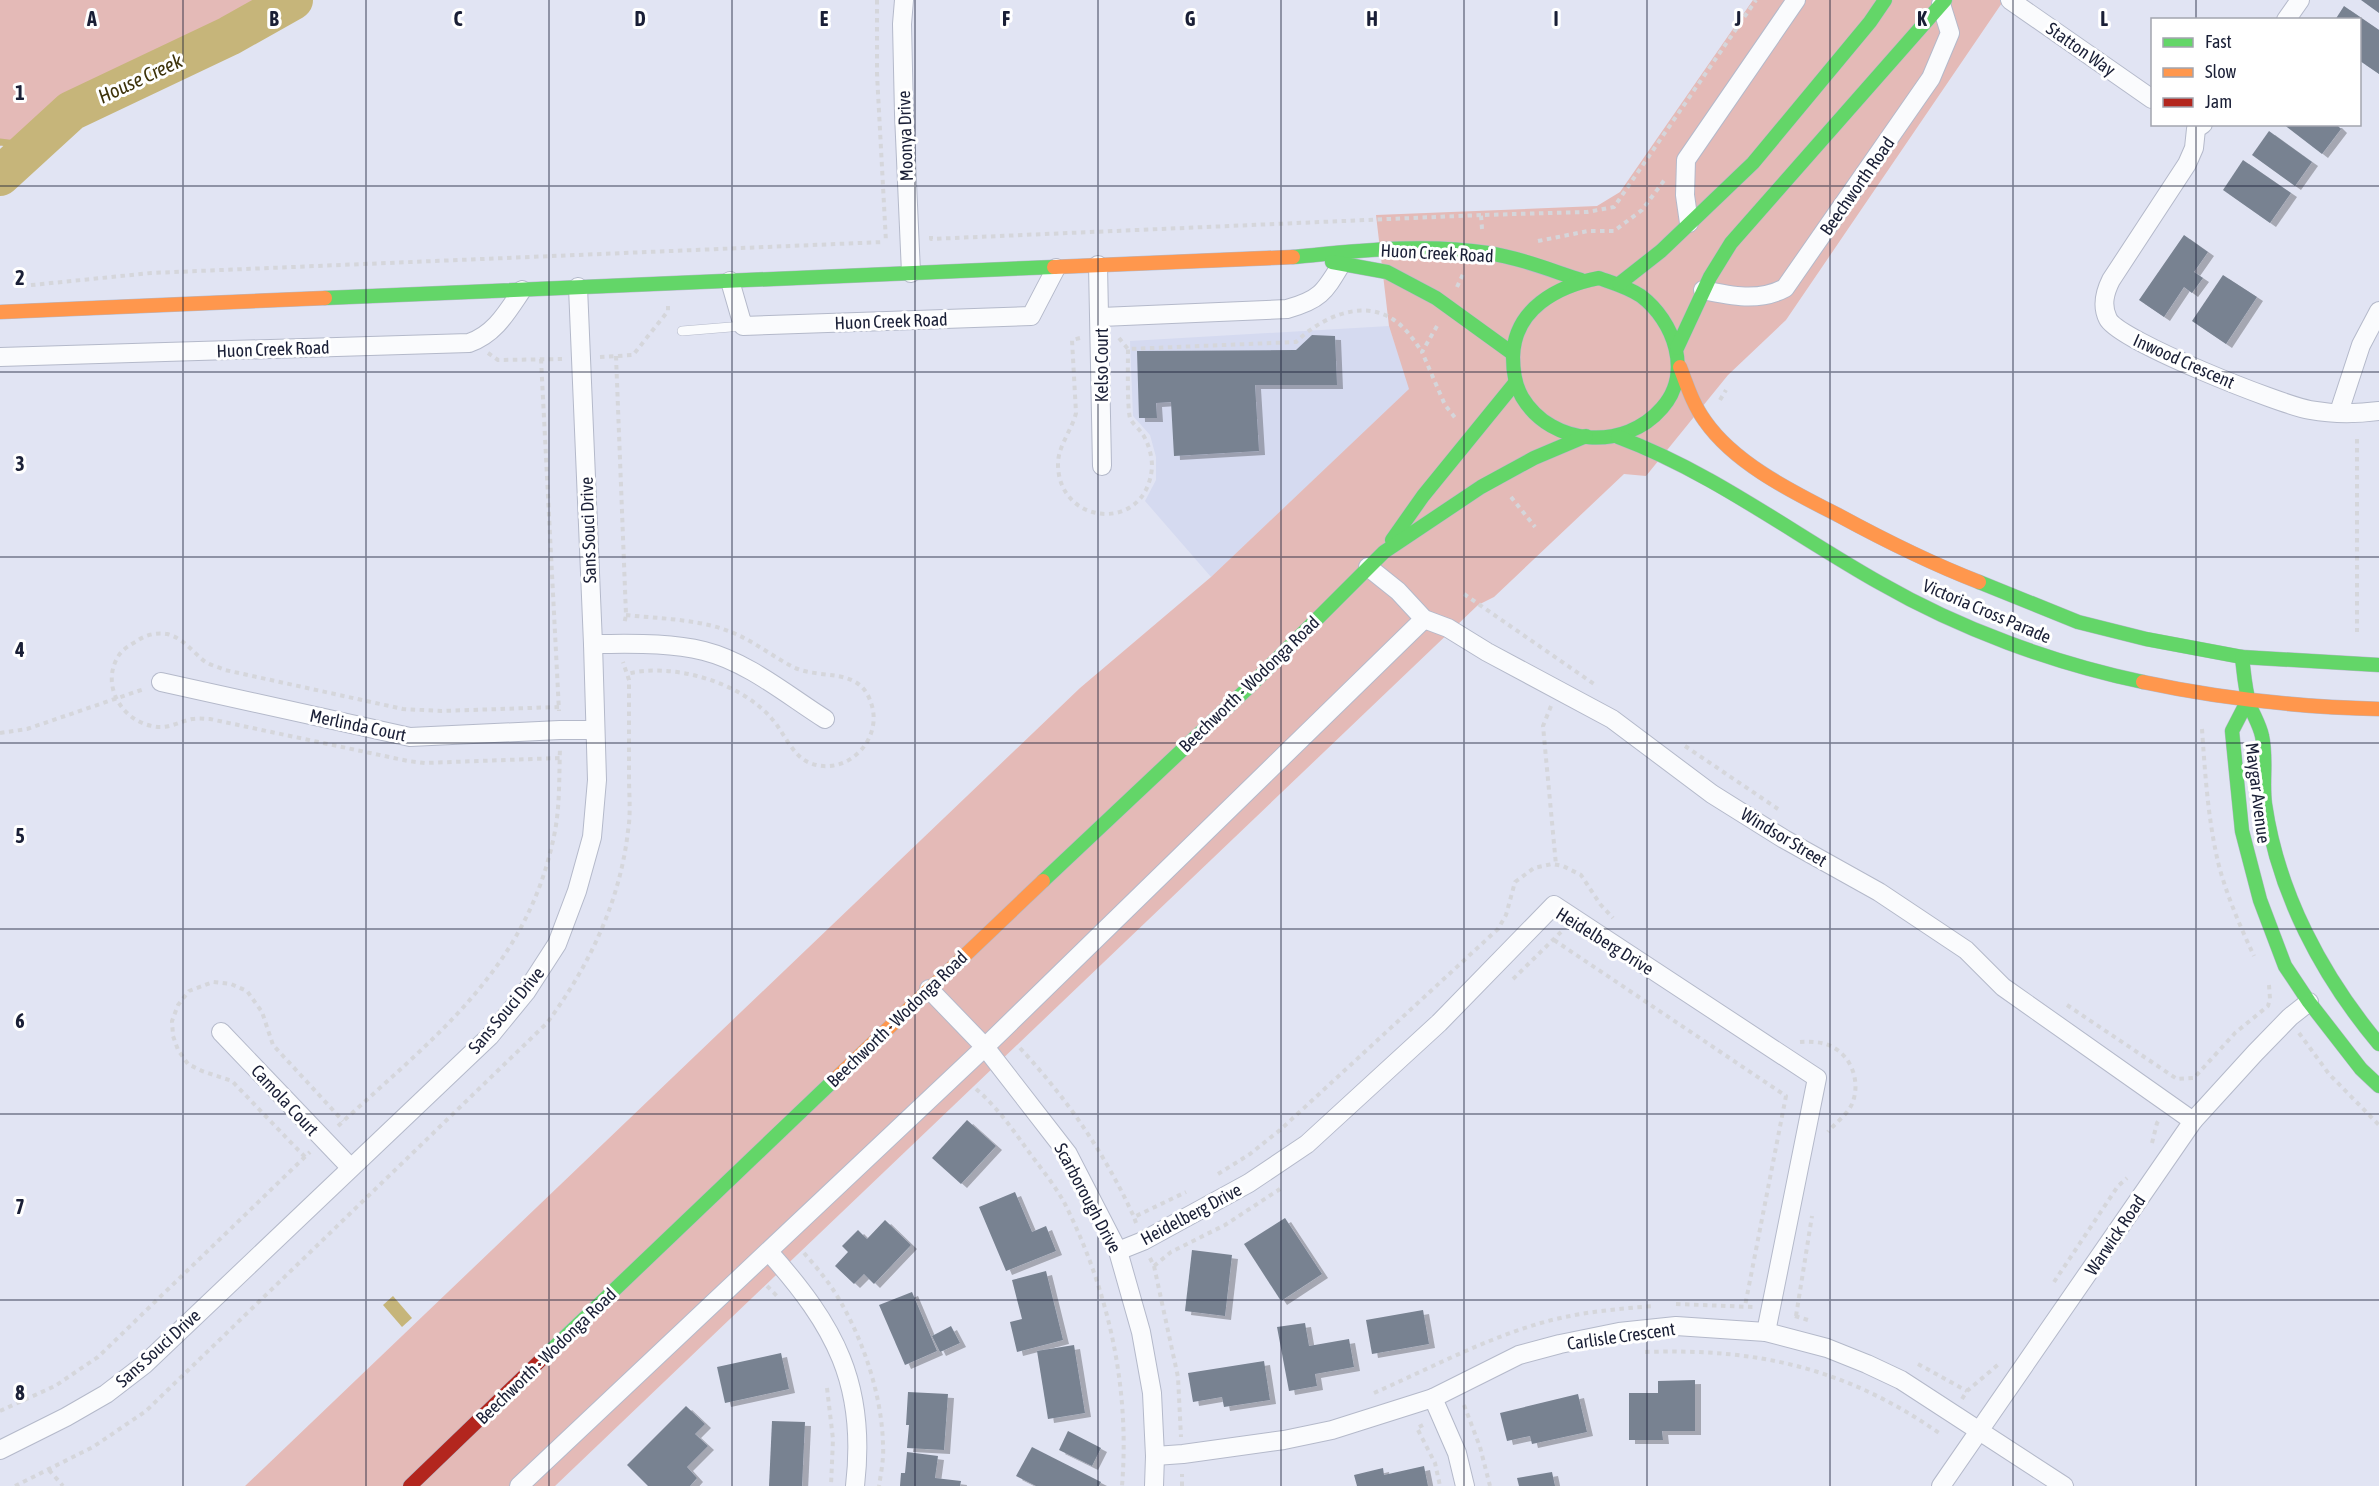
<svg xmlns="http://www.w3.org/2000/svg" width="2379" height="1486" font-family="'Asap Condensed',sans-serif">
<defs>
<filter id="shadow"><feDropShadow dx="6" dy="4" stdDeviation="0" flood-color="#0004"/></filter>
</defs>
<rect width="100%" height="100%" fill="#e1e4f3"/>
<polygon fill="#d5daf0" points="1389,326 1410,389 1211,577 1145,501 1156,480 1156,457 1150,435 1133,416 1130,341"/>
<g fill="#e4bab7">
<polygon points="0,0 280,0 177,44 0,146"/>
<polygon points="1753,0 2004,0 1786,320 1728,375 1646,476 1624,474 1494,597 1478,605 555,1486 245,1486 1080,688 1211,577 1409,389 1389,326 1376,215 1597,206 1620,192"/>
</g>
<polygon fill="#c6b57a" points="393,1296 412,1318 402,1327 383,1305"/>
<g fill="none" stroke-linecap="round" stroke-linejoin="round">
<polyline stroke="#c6b57a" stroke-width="7" points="0,142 32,146"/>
<polyline stroke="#c6b57a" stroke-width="40" points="0,176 71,111 229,36 293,0"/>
</g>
<g fill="#788291" filter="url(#shadow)">
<polygon points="2361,0 2379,0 2379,13"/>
<polygon points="2344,6 2379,30 2379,74 2360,61 2360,20 2335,20"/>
<polygon points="2283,124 2336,124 2341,129 2322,154"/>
<polygon points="2269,131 2312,162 2295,186 2252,155"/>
<polygon points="2243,160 2291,193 2270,223 2223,190"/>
<polygon points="2184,235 2208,252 2194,272 2203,278 2192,293 2184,287 2164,317 2139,300"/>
<polygon points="2223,275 2257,297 2226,344 2192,321"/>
<polygon points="1312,335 1335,336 1337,385 1255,385 1259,451 1174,456 1171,402 1156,403 1157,418 1139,418 1137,351 1296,350"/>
<polygon points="967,1120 996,1146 961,1184 932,1158"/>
<polygon points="1015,1192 1032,1232 1046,1226 1056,1251 1006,1271 979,1207"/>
<polygon points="1285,1218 1322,1274 1281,1301 1244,1244"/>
<polygon points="885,1220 911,1245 874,1284 864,1274 854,1284 835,1266 848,1252 842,1246 858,1230 867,1239"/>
<polygon points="1192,1250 1232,1255 1225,1316 1185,1311"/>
<polygon points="1046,1271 1063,1340 1017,1352 1010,1322 1022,1319 1012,1280"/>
<polygon points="912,1292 937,1351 905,1365 879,1305"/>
<polygon points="1423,1310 1429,1344 1372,1354 1366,1320"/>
<polygon points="1305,1323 1309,1346 1349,1339 1354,1367 1315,1374 1317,1386 1289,1391 1277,1327"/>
<polygon points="951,1326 960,1343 940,1352 932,1336"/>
<polygon points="1074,1345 1085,1413 1048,1419 1037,1351"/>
<polygon points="781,1353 789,1389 725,1403 717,1367"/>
<polygon points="1264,1361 1270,1400 1224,1407 1222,1397 1193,1402 1188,1373"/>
<polygon points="1695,1380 1695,1431 1662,1431 1663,1440 1629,1440 1629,1393 1658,1393 1658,1381"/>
<polygon points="908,1392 948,1394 944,1450 907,1448 909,1425 906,1425"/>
<polygon points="1578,1394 1587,1432 1532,1444 1530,1436 1507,1441 1500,1413"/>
<polygon points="686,1406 705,1424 695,1434 708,1446 687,1467 697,1478 690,1486 648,1486 627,1465"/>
<polygon points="772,1421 805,1422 802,1486 769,1486"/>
<polygon points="1068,1431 1101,1448 1092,1466 1059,1450"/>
<polygon points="1032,1447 1101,1482 1099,1486 1036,1486 1016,1476"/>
<polygon points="907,1452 938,1456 935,1478 961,1481 960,1486 900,1486 901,1473 905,1473"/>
<polygon points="1424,1466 1428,1486 1357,1486 1354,1475 1383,1468 1384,1475"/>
<polygon points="1552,1472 1555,1486 1519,1486 1517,1478"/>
</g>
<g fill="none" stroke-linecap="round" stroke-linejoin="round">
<g stroke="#b4b9ca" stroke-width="10">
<polyline id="lane" points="682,331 743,326"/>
</g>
<g stroke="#b4b9ca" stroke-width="20">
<g id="street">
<polyline points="904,0 902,24 904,114 911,273"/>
<polyline points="2010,0 2152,99"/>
<polyline points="2286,20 2300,0"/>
<path d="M2203,124L2196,129L2194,148L2187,164L2111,280C2105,292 2101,305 2108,319C2119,341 2281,405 2310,410C2332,414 2357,414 2379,411"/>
<polyline points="1689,223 1685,195 1686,160 1796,0"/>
<polyline points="1098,265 1102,466"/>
<polyline points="730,281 743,326 1031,316 1056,268"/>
<path d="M1703,290C1731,296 1759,302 1785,288L1931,78L1950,33L1941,4"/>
<path d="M1101,317L1287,309C1321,300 1325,291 1342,263"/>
<path d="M0,357L469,343C495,334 507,312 522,290"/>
<polyline points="2339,412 2361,345 2379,311"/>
<polyline points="1368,567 1398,591 1424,619 1448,628 1487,652 1612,719 1712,794 1784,839 1879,892 1966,950 2003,987 2193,1121"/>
<path d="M593,644C630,644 668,642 704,651C748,662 787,695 825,719"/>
<polyline points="161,682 410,737 560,730 594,730"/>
<polyline points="929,989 985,1047 1068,1154 1118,1251 1141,1332 1152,1393 1155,1456 1154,1486"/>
<polyline points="221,1032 350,1167"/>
<polyline points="1118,1251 1143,1241 1249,1183 1307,1144 1439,1023 1554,905 1817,1078 1766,1332"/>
<path d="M769,1252C835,1326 867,1384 855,1486"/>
<polyline points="1433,1398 1457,1453 1465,1486"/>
<polyline points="0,1450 66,1417 106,1394 145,1364 490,1036 526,992 557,944 577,891 592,837 597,780 593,644 578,287"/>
<polyline points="1155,1456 1183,1454 1284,1440 1332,1430 1433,1398 1519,1355 1560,1344 1619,1332 1676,1326 1766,1332 1827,1348 1867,1364 1901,1380 2064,1486"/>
<polyline points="519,1486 985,1047 1424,619"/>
<polyline points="1941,1486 2193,1121 2255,1053 2290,1017 2309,1002"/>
</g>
</g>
<g stroke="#b4b9ca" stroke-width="15">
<g id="fast">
<path d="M1293,257C1358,251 1423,243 1488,253C1520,258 1550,270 1581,280"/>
<polyline points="1332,262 1387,272 1436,298 1512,353"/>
<path d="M1599,278C1613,283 1628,287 1641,296C1674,321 1693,373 1662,408C1625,451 1552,447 1522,397C1515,385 1513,371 1513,357C1514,309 1557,286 1599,278Z"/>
<polyline points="1619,284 1661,251 1753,163 1870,22 1885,0"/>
<polyline points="325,298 1054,267"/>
<polyline points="1677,348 1710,277 1731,243 1945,0"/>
<path d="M1618,437C1712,472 1793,534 1880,583C1960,629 2053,663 2143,682"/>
<polyline points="1392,540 1423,496 1515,383"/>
<polyline points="1979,582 2078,622 2146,639 2242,657 2379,665"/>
<path d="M2242,657C2244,674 2245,690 2250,706C2254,716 2260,726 2262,736C2267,758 2262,782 2265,804C2278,893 2322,976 2379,1044"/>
<polyline points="2248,700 2232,731 2242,831 2260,900 2285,966 2309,1002 2361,1069 2379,1086"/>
<polyline points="1043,881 1249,687 1384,552 1481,487 1534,458 1586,436"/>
<polyline points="544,1357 834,1080"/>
</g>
</g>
<g stroke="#b4b9ca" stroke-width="15">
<g id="slow">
<polyline points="1054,267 1293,257"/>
<polyline points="0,312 325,298"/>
<path d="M1680,367C1687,385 1693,405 1705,421C1735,464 1793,492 1838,515C1884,540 1930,563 1979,582"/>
<path d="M2143,682C2222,699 2299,707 2379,709"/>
<polyline points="834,1080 1043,881"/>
</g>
</g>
<g stroke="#b4b9ca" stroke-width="15">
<polyline id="jam" points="410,1486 544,1357"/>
</g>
<g stroke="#d5d6db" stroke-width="4" stroke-dasharray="4.5 4.5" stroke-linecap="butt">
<polyline points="877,0 877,74 886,242"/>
<polyline points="1482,229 1481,215 1587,212 1614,207 1756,0"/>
<polyline points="931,236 931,239 1481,215"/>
<polyline points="1538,241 1588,231 1614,231 1642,210 1666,178"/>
<polyline points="22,286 151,273 884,242"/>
<polyline points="1457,287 1464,272"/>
<polyline points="1437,326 1422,352 1445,405 1456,419"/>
<path d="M1080,338L1072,340L1076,413C1072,430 1058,446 1058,464C1058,526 1147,534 1152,467C1152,455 1148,441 1141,432C1138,428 1132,423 1130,418C1127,406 1128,363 1128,349L1296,342C1320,318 1363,298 1394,320C1406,328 1414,340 1422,352"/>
<polyline points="1119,338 1128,349"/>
<polyline points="488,353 498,360 562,359"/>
<polyline points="616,356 626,615 624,625"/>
<polyline points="600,357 633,355 668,311 668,306"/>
<polyline points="541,359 559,711"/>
<polyline points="1720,400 1726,390"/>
<polyline points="2357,439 2357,632"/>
<polyline points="1511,497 1535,527"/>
<polyline points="1464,594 1594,684"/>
<path d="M626,615C663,619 704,619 738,635C757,644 774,657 793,667C822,681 861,665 872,706C882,742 845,777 810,763C792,756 784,732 772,719C741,682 672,662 627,674"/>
<polyline points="1551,706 1543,726 1556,865"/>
<path d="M559,707L441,711L403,709L225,670C218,667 210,665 204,661C192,651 183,638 167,634C157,632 145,635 137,641C130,645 123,649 119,655C100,684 121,720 152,726C167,730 178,722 192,719C198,718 204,719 210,719L408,761L425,763L560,758"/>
<path d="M2202,729C2205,773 2208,819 2218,862C2226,894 2240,926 2254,956"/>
<polyline points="0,733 27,729 144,689"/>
<polyline points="1685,746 1778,809"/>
<polyline points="1554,940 1786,1096 1745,1306"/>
<polyline points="1513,979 1561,932"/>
<polyline points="2067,1005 2177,1079 2194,1078 2235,1033 2268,1006 2270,999 2269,985"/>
<polyline points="2299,1033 2329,1074 2379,1125"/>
<path d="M1800,1042C1812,1041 1826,1042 1836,1049C1854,1061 1860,1085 1852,1104C1847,1115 1835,1123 1828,1132"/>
<path d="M1020,1048C1068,1100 1104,1152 1134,1217"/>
<path d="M976,1089C996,1106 1011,1127 1026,1148C1039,1166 1055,1185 1065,1204C1109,1292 1130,1388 1122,1486"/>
<path d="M338,1126C434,1037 529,968 555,831C560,804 559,776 560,748"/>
<polyline points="2152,1143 2157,1123 2160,1119"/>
<polyline points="305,1157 232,1081 202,1071 188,1064 178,1050 173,1036 172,1021 178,1005 189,991 213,982 231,984 247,991 262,1012 273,1045 343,1121"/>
<polyline points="1218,1174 1250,1154 1280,1130 1498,929 1506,915 1515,882 1534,868 1552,864 1563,866 1581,875 1600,904 1613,918"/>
<polyline points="1136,1223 1134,1217 1186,1192"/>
<path d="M804,1253C813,1263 822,1274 830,1285C860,1329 882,1392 883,1445C884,1458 881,1473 879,1486"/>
<polyline points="1150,1258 1154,1266 1171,1252 1225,1225 1280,1189"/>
<polyline points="1154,1266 1178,1377 1181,1437"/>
<polyline points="2054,1282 2118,1186 2127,1178"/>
<polyline points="767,1286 779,1298"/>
<polyline points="1676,1304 1753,1307"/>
<polyline points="1795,1316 1811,1321"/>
<polyline points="1796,1316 1812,1216"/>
<path d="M1645,1352C1757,1348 1846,1368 1939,1433L1941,1430"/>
<polyline points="1918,1364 1967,1391"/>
<polyline points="827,1388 833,1439 831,1486"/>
<path d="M1374,1393C1426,1370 1477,1343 1531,1326C1571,1313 1613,1309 1654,1306"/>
<polyline points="1962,1399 1967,1391 2000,1363"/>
<polyline points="1464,1405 1480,1447 1490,1486"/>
<polyline points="0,1411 55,1386 98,1357 310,1152"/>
<polyline points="1423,1425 1417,1428 1435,1463 1440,1486"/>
<polyline points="49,1470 63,1486"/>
<path d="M15,1486L93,1447L146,1411L547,1023C589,966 620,902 628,831C631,813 629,795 629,776C629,744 629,712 629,680L623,662"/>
<polyline points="1182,1486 1182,1474"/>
</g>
<use href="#lane" stroke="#fafbfd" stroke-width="9"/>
<use href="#street" stroke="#fafbfd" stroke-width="18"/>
<use href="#fast" stroke="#63d668" stroke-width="14"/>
<use href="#slow" stroke="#ff974d" stroke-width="14"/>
<use href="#jam" stroke="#b3261e" stroke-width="14"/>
</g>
<path fill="none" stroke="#1a1f36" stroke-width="1.5" stroke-opacity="0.55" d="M183,0V1486M366,0V1486M549,0V1486M732,0V1486M915,0V1486M1098,0V1486M1281,0V1486M1464,0V1486M1647,0V1486M1830,0V1486M2013,0V1486M2196,0V20M2196,124V1486M0,186H2379M0,372H2379M0,557H2379M0,743H2379M0,929H2379M0,1114H2379M0,1300H2379"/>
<g text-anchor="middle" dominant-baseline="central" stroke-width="6" stroke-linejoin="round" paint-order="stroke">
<g font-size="18" fill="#1a1f36" stroke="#fff">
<text transform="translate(2081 49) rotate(35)">Statton Way</text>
<text transform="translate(905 136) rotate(-92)">Moonya Drive</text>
<text transform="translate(1857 186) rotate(-55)">Beechworth Road</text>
<text transform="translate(1437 253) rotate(3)">Huon Creek Road</text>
<text transform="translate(891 321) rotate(-2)">Huon Creek Road</text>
<text transform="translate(273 349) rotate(-2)">Huon Creek Road</text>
<text transform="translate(2184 361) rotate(24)">Inwood Crescent</text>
<text transform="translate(1101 365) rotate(-90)">Kelso Court</text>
<text transform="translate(588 530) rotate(-92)">Sans Souci Drive</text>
<text transform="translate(1987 611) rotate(23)">Victoria Cross Parade</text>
<text transform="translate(1249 684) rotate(-44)">Beechworth - Wodonga Road</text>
<text transform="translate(358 725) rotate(12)">Merlinda Court</text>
<text transform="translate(2258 793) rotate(83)">Maygar Avenue</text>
<text transform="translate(1784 837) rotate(31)">Windsor Street</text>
<text transform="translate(1605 941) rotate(32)">Heidelberg Drive</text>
<text transform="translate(506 1010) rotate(-50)">Sans Souci Drive</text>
<text transform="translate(897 1019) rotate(-44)">Beechworth - Wodonga Road</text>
<text transform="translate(285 1100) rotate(47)">Camola Court</text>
<text transform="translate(1088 1198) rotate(62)">Scarborough Drive</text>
<text transform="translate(1191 1214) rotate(-28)">Heidelberg Drive</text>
<text transform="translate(2115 1235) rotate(-56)">Warwick Road</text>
<text transform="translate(1621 1336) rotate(-8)">Carlisle Crescent</text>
<text transform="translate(158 1348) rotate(-42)">Sans Souci Drive</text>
<text transform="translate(546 1356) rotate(-44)">Beechworth - Wodonga Road</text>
</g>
<g font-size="20" font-style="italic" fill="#3e330b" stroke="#fff">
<text transform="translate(140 78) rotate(-25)">House Creek</text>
</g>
</g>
<g font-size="20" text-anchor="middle" font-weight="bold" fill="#1a1f36" stroke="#fff" stroke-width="6" stroke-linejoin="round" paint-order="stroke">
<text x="92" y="26">A</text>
<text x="274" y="26">B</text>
<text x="458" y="26">C</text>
<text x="640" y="26">D</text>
<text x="824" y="26">E</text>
<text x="1006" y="26">F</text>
<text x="1190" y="26">G</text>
<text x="1372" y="26">H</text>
<text x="1556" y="26">I</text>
<text x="1738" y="26">J</text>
<text x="1922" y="26">K</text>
<text x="2104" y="26">L</text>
<text x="20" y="100">1</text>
<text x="20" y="285">2</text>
<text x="20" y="471">3</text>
<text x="20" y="657">4</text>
<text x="20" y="843">5</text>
<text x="20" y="1028">6</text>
<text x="20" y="1214">7</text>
<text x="20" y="1400">8</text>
</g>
<rect x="2151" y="18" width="210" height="108" fill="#ffffff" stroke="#a3a5af" stroke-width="1.5"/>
<rect x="2163" y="38" width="30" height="9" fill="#63d668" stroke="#a3a5af" stroke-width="1.5"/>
<text x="2205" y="48" font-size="18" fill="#1a1f36">Fast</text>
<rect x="2163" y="68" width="30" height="9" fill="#ff974d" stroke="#a3a5af" stroke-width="1.5"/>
<text x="2205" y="78" font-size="18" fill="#1a1f36">Slow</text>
<rect x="2163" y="98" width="30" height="9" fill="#b3261e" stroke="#a3a5af" stroke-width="1.5"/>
<text x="2205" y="108" font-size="18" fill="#1a1f36">Jam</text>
</svg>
